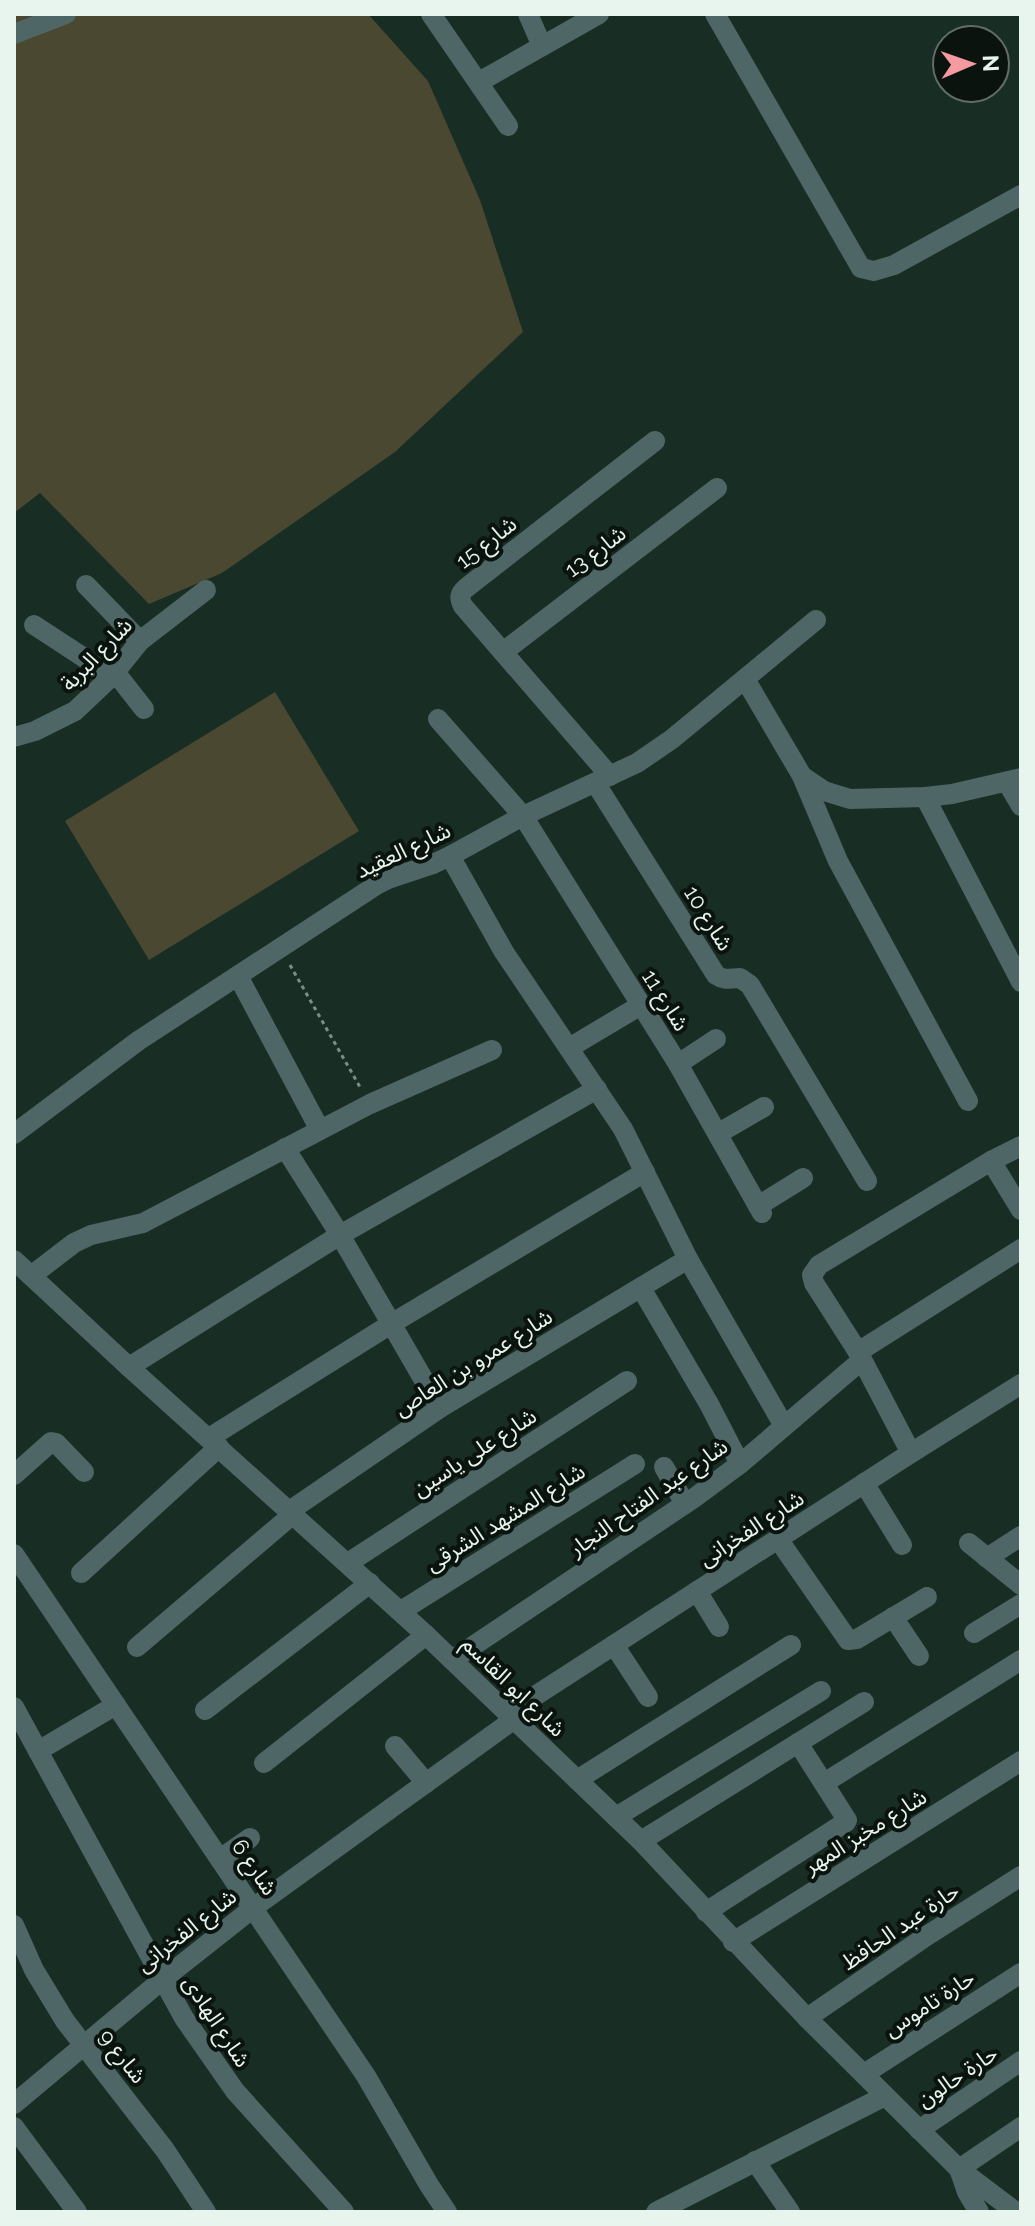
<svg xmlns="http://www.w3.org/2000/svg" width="1035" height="2226" font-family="Raleway,'Noto Sans Arabic',sans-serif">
<rect width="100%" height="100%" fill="#182d23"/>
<g fill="#4a4830">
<polygon points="14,14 368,14 428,81 480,200 523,332 395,452 222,573 149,604 40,493 14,513"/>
<polygon points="275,692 359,831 149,960 65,821"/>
</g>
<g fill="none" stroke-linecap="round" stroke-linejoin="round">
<polyline stroke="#7c8e85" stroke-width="3" stroke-dasharray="4 4" stroke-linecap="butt" points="290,965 360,1087"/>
<g stroke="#4e6665" stroke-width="20">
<polyline points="431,14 508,126"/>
<polyline points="528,14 542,46"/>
<polyline points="715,14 861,268 874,271 894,265 1021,195"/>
<polyline points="14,34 66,14"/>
<polyline points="479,82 599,14"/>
<polyline points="86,585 140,641"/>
<polyline points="34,625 112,676"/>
<polyline points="503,652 717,488"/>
<polyline points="115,672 144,709"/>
<polyline points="745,679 802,776 838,861 968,1101"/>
<polyline points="438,719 523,816 678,1064 762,1213"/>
<polyline points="14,737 35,731 75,711 112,676 140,641 206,590"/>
<path d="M610,776L463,606C459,598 459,594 466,588L655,441"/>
<polyline points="802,776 824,791 850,799 925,797 952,794 1021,778"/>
<polyline points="1007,782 1021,806"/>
<path d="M596,784L716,975C725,981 730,978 740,978L750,985L867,1181"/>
<polyline points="925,797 1021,982"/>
<polyline points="450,856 504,952 623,1129 688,1259 784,1426"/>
<polyline points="238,976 320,1130"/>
<polyline points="569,1048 641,1005"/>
<polyline points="678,1064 716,1039"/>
<polyline points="719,1133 764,1107"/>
<polyline points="14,1134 138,1041 378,884 388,879 433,864 450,856 523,816 637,763 672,739 816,620"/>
<polyline points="285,1148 340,1235 440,1408"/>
<polyline points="991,1161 1021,1210"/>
<polyline points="758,1206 803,1178"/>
<polyline points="14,1260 129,1367 426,1635 641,1841 807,2018 959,2169 1016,2212"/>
<polyline points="31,1276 74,1243 91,1235 143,1223 370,1104 492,1050"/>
<polyline points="641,1288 709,1404 740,1464"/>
<polyline points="858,1352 1021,1249"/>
<polyline points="129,1367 340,1235 597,1089"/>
<polyline points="209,1438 391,1324 645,1172"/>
<polyline points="911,1453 858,1352 814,1283 812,1275 819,1265 991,1161 1021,1146"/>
<polyline points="664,1467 685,1504"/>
<polyline points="14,1475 51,1442 56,1443 84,1472"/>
<polyline points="864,1483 902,1545"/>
<polyline points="288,1512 440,1408 688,1259"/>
<polyline points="778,1539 848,1640 857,1639 927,1597"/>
<polyline points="969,1543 1021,1585"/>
<polyline points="14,1554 366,2076 429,2185 447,2212"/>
<polyline points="987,1558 1021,1536"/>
<polyline points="348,1563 627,1381"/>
<polyline points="81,1573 219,1447"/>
<polyline points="697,1591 719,1627"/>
<polyline points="401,1611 635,1464"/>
<polyline points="893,1617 919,1656"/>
<polyline points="974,1633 1021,1604"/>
<polyline points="614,1645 648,1697"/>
<polyline points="137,1647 292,1515"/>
<polyline points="452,1660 694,1498 740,1464 862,1360"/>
<polyline points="14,1707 184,2018 235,2091 344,2212"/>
<polyline points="205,1710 370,1583"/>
<polyline points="507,1714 911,1453 1021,1384"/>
<polyline points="395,1746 426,1783"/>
<polyline points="38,1751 116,1705"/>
<polyline points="264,1763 426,1635"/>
<polyline points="577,1780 791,1645"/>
<polyline points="824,1783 1021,1660"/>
<polyline points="616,1817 821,1691"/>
<polyline points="641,1841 864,1702"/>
<polyline points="220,1859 250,1838"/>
<polyline points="706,1912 846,1822 847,1820 798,1743"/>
<polyline points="14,1925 34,1970 65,2021 165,2150 206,2212"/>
<polyline points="733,1942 1021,1761"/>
<polyline points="807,2018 928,1935 1021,1876"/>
<polyline points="864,2074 1021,1973"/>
<polyline points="14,2104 162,1980 253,1908 513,1720"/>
<polyline points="14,2127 77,2212"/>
<polyline points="919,2130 1021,2061"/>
<polyline points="755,2161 790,2212"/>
<polyline points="959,2169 1021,2127"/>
<polyline points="959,2169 967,2192 979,2212"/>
<polyline points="656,2212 885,2096"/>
</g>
</g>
<g text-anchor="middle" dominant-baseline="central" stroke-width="8" stroke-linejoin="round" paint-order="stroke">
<g font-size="22" fill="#e8f5ee" stroke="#0a130e">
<text transform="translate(486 542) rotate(-38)">شارع 15</text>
<text transform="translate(595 551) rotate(-37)">شارع 13</text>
<text transform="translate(96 654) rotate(-46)">شارع البربة</text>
<text transform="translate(403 850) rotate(-25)">شارع العقيد</text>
<text transform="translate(709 918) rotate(58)">شارع 10</text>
<text transform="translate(666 1000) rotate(58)">شارع 11</text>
<text transform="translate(473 1362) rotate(-32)">شارع عمرو بن العاص</text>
<text transform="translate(474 1452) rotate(-33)">شارع على ياسين</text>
<text transform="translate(648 1497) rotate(-35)">شارع عبد الفتاح النجار</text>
<text transform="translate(505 1517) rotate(-32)">شارع المشهد الشرقى</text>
<text transform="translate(751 1528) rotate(-33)">شارع الفخرانى</text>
<text transform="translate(514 1686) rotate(44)">شارع ابو القاسم</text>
<text transform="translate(865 1831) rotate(-32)">شارع مخبز المهر</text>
<text transform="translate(255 1867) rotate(56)">شارع 6</text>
<text transform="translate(900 1926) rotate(-34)">حارة عبد الحافظ</text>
<text transform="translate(186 1930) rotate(-38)">شارع الفخرانى</text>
<text transform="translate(929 2003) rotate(-33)">حارة تاموس</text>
<text transform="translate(217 2021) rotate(57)">شارع الهادى</text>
<text transform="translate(123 2056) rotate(52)">شارع 9</text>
<text transform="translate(957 2076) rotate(-34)">حارة حالون</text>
</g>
</g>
<rect width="1035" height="2226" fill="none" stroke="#e8f5ee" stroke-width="32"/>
<g transform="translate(971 64) rotate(88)"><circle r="38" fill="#0a130e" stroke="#636d68" stroke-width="2"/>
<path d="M0-6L14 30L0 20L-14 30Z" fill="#f49aa0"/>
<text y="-12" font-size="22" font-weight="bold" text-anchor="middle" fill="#e8f5ee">N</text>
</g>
</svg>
